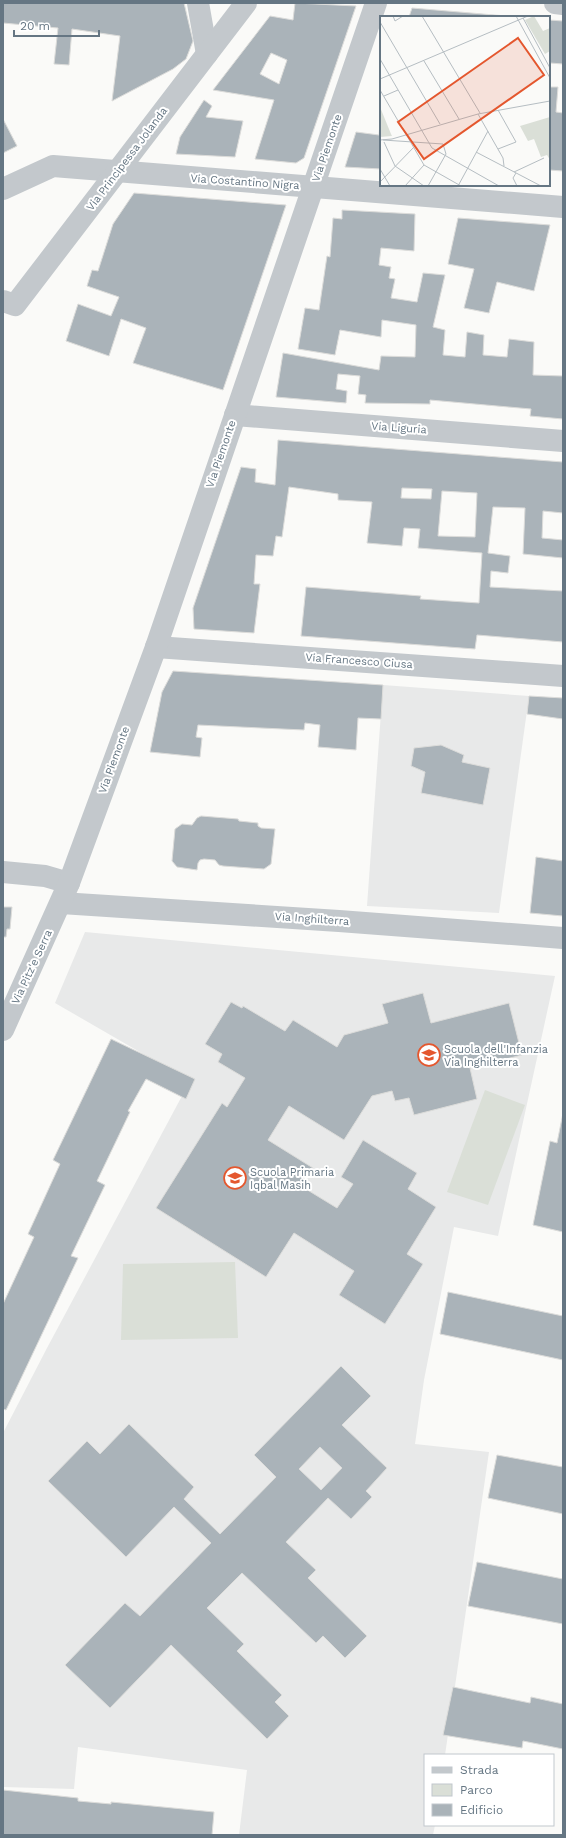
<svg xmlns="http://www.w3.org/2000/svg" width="566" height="1838" font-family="'Work Sans',sans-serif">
<rect width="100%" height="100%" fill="#fafaf8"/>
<g fill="#e8e9e9">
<polygon points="383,685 529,696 499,913 367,906"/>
<polygon points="85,932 555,976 498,1236 454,1227 424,1380 415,1444 489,1452 445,1755 425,1755 425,1825 435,1825 433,1835 239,1835 247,1770 78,1747 74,1789 3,1787 3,1433 47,1348 190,1081 55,1003"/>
</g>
<g fill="#dadfd7">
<polygon points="485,1090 525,1105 488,1205 447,1192"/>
<polygon points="235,1262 238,1338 121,1340 123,1264"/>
</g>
<g fill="#aab3b9" stroke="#dcdcda" fill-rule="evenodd">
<polygon points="3,3 184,3 193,41 186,59 173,69 112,101 120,36 72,29 69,65 54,64 58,28 3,23"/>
<path d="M295,3L356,6L304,158L296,163L255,159L274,100L213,90L270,16L293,20ZM271,53L287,60L279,84L260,74Z"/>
<polygon points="412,8 518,17 409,17"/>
<polygon points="549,20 563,21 563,64 550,63 549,87"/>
<polygon points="549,87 558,87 556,112 563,113 563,171 549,170"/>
<polygon points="204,100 212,106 206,117 243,121 235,157 176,154 180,137"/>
<polygon points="381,112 381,169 345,167 356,132 379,135"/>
<polygon points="3,119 17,146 3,153"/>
<polygon points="134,193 286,205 223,390 133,363 146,328 121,319 109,356 66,341 78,304 111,316 119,297 87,286 92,270 98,271 113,224"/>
<polygon points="342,210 415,214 414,251 381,248 379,265 391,267 389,278 395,279 391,298 417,302 423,273 445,275 433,327 445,330 443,355 465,357 467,332 484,335 483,355 507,357 509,339 534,342 533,375 563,376 563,419 530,416 531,409 430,400 430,404 365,403 366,395 358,394 360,376 338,374 336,389 347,391 346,403 276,397 283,353 379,370 381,356 415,357 416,325 382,320 381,337 340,330 335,355 298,349 305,308 319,310 327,256 330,257 333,218 342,219"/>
<polygon points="458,218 550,225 534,291 497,282 489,313 464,308 474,269 448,264"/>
<path d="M278,440L563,462V513L543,511L542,538L563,540V558L523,554L525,508L493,507L488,553L510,556L508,573L491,571L490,587L563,591V642L477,635L475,649L301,636L306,587L421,596L420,599L479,603L482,553L418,548L420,529L404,528L402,546L367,543L372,502L338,500V494L289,487L282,537L276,536L273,556L256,555L254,584H260L254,633L194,629L193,608L241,467L256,469L255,482L275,485ZM402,488L432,489L431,499L401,498ZM442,491L477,493L475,537L438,536Z"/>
<polygon points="173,671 383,685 381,719 358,718 356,750 318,747 320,725 305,723 304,730 198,725 196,737 202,738 200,757 150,752 162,692"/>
<polygon points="529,696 563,698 563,719 527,714"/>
<polygon points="441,745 464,755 462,762 490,768 483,805 421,793 425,772 411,766 414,748"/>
<polygon points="201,816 238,819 239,821 258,823 258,826 261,828 275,829 271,864 264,869 223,866 219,865 215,860 204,859 200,860 198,863 197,870 177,867 172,861 175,829 182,824 192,825 197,818"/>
<polygon points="536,857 563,861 563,916 530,913"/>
<polygon points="3,907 12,907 10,929 7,929 6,937 3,937"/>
<polygon points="423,993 431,1023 509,1003 522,1055 470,1068 477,1099 414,1115 409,1098 395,1101 392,1091 372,1096 344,1140 289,1106 268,1140 313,1168 301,1186 337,1208 353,1184 341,1177 363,1140 417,1173 408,1189 436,1207 407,1254 423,1264 385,1324 339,1295 354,1271 294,1233 266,1277 156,1208 222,1103 227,1107 245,1078 218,1062 222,1054 205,1044 231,1002 242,1008 243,1006 285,1031 293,1020 337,1047 344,1035 388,1023 382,1004"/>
<polygon points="111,1039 195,1079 186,1099 146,1079 128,1111 130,1112 97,1181 105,1185 71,1256 78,1258 6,1410 3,1409 3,1304 34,1237 28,1234 60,1164 53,1160"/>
<polygon points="563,1113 563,1232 533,1225 550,1141 557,1143"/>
<polygon points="448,1292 563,1316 563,1360 440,1334"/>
<path d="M341,1366L371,1396L342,1425L387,1468L366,1491L372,1497L351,1519L328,1498L286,1542L316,1570L308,1578L367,1636L345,1658L323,1636L316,1643L242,1573L207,1608L244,1644L237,1651L282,1695L275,1702L289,1716L267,1739L171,1645L110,1708L65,1665L125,1603L140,1616L211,1543L174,1507L126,1557L48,1481L87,1441L100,1454L129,1424L194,1487L184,1499L220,1534L276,1477L254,1455ZM320,1447L342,1468L321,1490L299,1469Z"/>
<polygon points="497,1455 563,1467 563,1514 488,1498"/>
<polygon points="477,1562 563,1579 563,1624 468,1606"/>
<polygon points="453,1687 530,1703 531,1697 563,1704 563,1749 523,1741 522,1748 443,1735"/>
<polygon points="3,1790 78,1798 78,1801 111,1804 111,1802 214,1812 212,1835 3,1835"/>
</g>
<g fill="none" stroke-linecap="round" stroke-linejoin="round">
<g stroke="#c3c8cc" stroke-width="22">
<polyline points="198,3 207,54"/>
<polyline points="555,3 563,4"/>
<polyline points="3,189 53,166 563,207"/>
<polyline points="3,301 15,305 246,3"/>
<polyline points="235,415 563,441"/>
<polyline points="156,647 563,676"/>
<polyline points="3,872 45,876 69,883"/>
<polyline points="61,903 339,921 563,938"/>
<polyline points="3,1030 69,883 156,647 376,3"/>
</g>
</g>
<defs>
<g id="school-ring" transform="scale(1.15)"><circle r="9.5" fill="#fff" stroke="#e4572e" stroke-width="1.5"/><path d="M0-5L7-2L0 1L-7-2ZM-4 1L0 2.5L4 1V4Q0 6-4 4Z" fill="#e4572e"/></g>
</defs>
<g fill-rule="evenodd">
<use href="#school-ring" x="429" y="1055"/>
<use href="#school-ring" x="235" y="1178"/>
</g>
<g text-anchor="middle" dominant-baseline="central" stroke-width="4" stroke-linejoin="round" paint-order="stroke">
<g font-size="11" fill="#657683" stroke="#fff">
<text transform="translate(327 148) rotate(-71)">Via Piemonte</text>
<text transform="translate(127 159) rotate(-53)">Via Principessa Jolanda</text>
<text transform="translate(245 182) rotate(4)">Via Costantino Nigra</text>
<text transform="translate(399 428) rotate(4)">Via Liguria</text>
<text transform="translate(221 454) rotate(-71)">Via Piemonte</text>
<text transform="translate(359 661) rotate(4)">Via Francesco Ciusa</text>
<text transform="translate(114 760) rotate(-70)">Via Piemonte</text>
<text transform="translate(312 919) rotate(4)">Via Inghilterra</text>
<text transform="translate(32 967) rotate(-65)">Via Pitz'e Serra</text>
</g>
<g font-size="11" fill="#657683" stroke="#fff" text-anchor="start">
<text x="444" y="1049">Scuola dell'Infanzia<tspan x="444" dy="13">Via Inghilterra</tspan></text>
<text x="250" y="1172">Scuola Primaria<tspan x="250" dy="13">Iqbal Masih</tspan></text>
</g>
</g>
<g transform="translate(380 16)">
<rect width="170" height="170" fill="#fafaf8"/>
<path d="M154,0L163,15L170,12V35L165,38L145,4ZM0,91L11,118L12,120L0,121ZM170,101V144L167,139L161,141L154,123L148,125L140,110Z" fill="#dadfd7"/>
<path fill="none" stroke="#b5bdc2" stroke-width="1" d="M13,0L15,5L23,0M42,0L100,97M136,0L170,62M143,2L170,52M0,6L60,108M0,43L52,132L119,170M44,45L79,103M0,63L148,0M0,74L44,149L81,170M4,80L18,74M98,98L123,142L124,150M0,124L12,123L98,98L170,85M3,124L63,128L66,138L48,170M4,126L15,150L44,170M118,133L136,126L118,94M96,136L161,170M0,153L10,170M134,156L164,142M136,157L133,162L137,170M0,166L35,130M25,170L44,149M78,170L108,115"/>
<path fill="#e4572e" fill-opacity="0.15" stroke="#e4572e" stroke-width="2" d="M138,22L164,59L44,143L18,106Z"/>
<rect width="170" height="170" fill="none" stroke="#657683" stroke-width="2"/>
</g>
<rect width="566" height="1838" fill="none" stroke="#657683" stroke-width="8"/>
<rect x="424" y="1754" width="130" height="72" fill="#ffffff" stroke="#c1c8cd"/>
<rect x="432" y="1767" width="20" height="6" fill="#c3c8cc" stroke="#c1c8cd"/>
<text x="460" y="1774" font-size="12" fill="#657683">Strada</text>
<rect x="432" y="1784" width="20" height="12" fill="#dadfd7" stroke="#c1c8cd"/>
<text x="460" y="1794" font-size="12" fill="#657683">Parco</text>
<rect x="432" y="1804" width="20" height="12" fill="#aab3b9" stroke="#c1c8cd"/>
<text x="460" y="1814" font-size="12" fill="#657683">Edificio</text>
<path d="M14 30v6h85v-6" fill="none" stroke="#657683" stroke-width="2"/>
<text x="20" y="30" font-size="12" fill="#657683" stroke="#ffffff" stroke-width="3" paint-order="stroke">20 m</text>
</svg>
